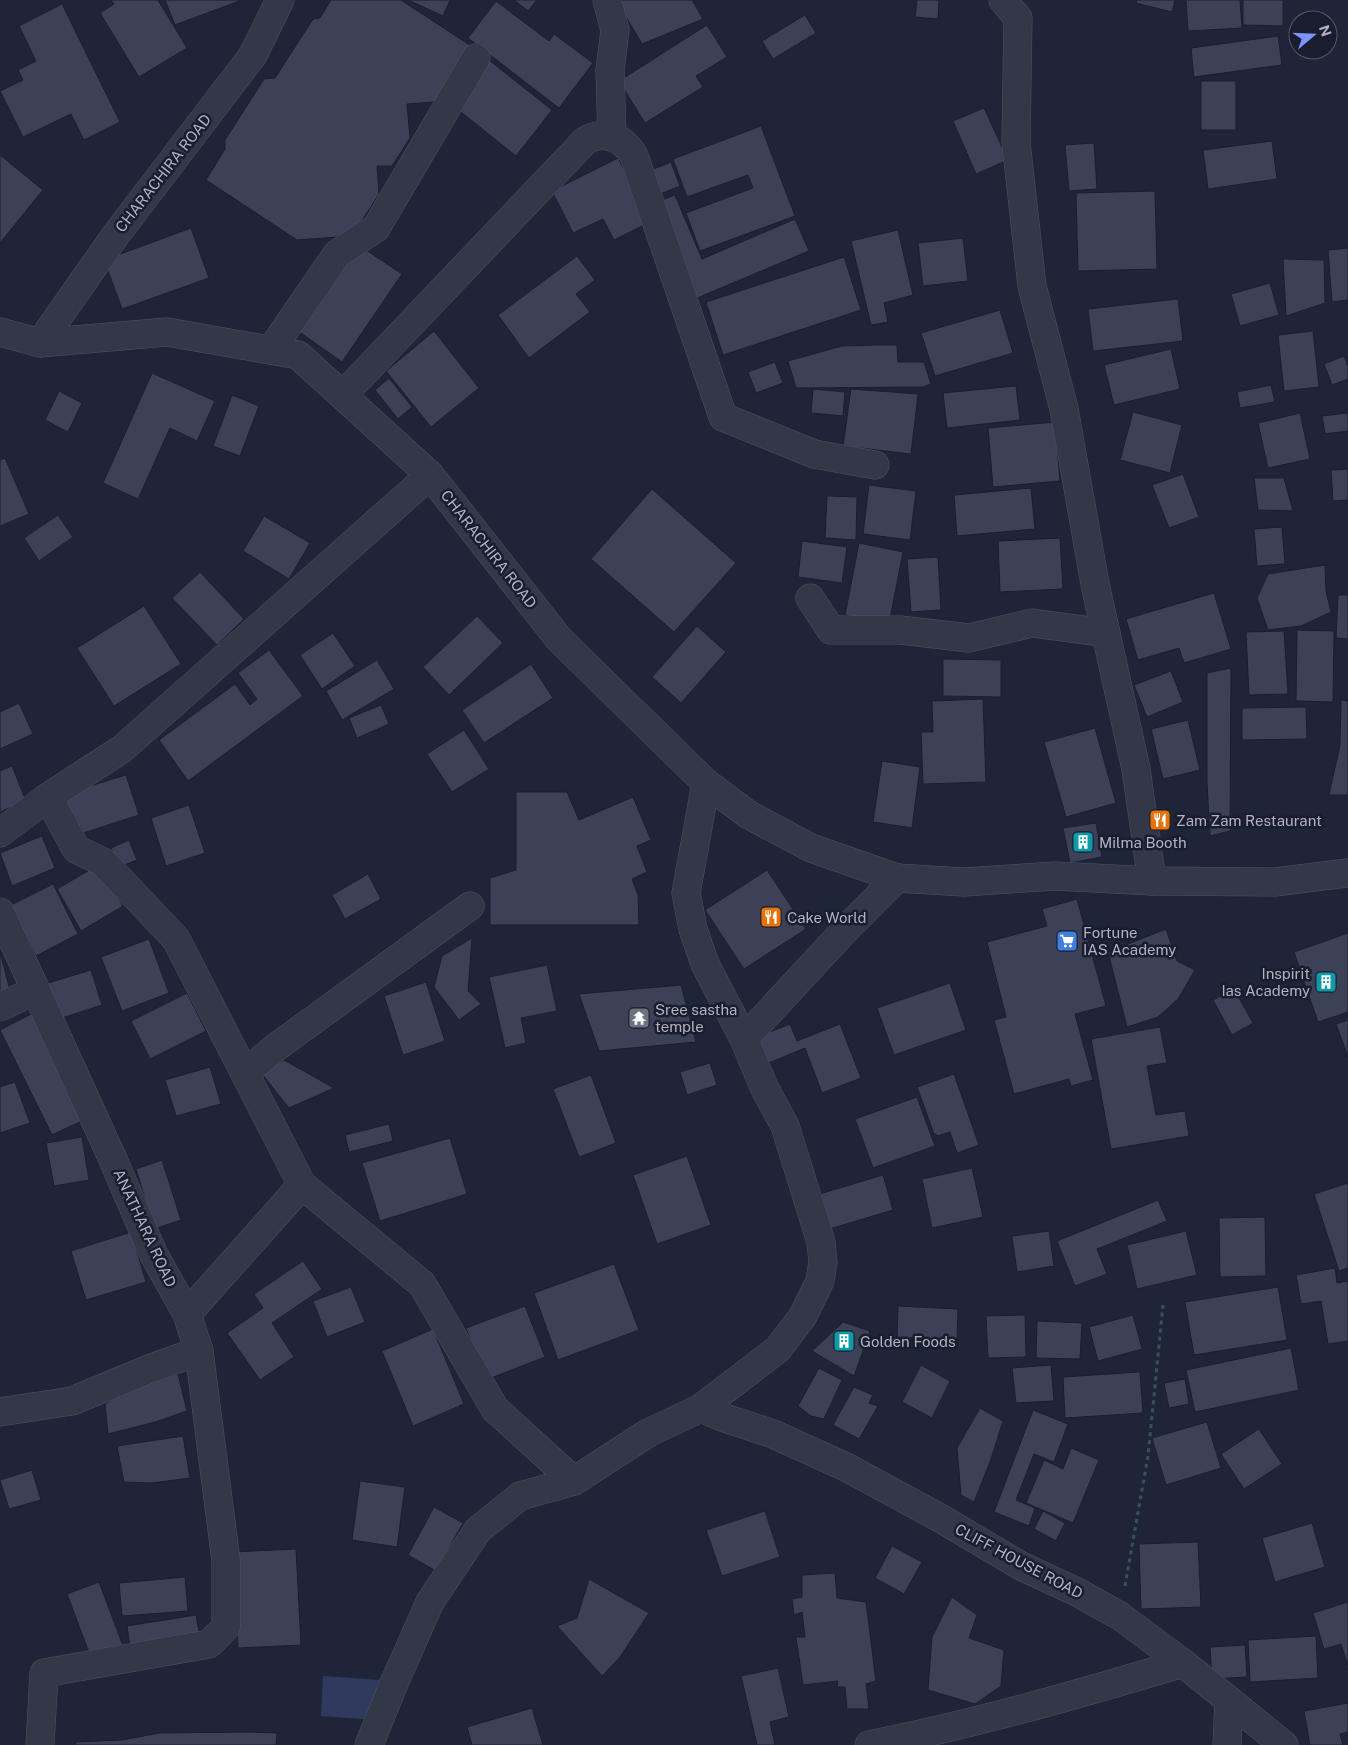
<svg xmlns="http://www.w3.org/2000/svg" width="1348" height="1745" font-family="'Public Sans',sans-serif">
<rect width="100%" height="100%" fill="#1f2538"/>
<polygon fill="#303a5e" points="323,1676 395,1681 388,1721 321,1716"/>
<g fill="#3b4258" stroke="#1a1f2f">
<polygon points="111,0 158,0 187,48 139,77 100,13 114,4"/>
<polygon points="165,0 242,0 175,25"/>
<polygon points="331,0 401,0 471,46 446,101 407,104 410,138 392,166 377,166 379,194 352,236 297,240 206,180 225,149 225,140 264,79 275,78 313,19 320,18"/>
<polygon points="408,0 450,0 443,16"/>
<polygon points="514,0 537,0 528,11"/>
<polygon points="616,0 692,0 703,19 642,44"/>
<polygon points="917,0 939,0 938,19 915,17"/>
<polygon points="1137,0 1175,0 1172,12 1136,3"/>
<polygon points="1186,0 1240,0 1242,28 1188,31"/>
<polygon points="1243,0 1283,0 1283,26 1243,25"/>
<polygon points="496,1 549,41 554,34 593,63 559,108 468,38"/>
<polygon points="62,4 120,122 84,140 71,114 23,137 0,91 23,80 18,70 36,61 19,26"/>
<polygon points="805,15 816,33 773,59 762,41"/>
<polygon points="707,25 727,57 696,76 703,87 645,123 619,81"/>
<polygon points="1278,36 1282,65 1194,77 1191,48"/>
<polygon points="484,56 552,110 516,156 451,104"/>
<rect x="1201" y="81" width="35" height="49"/>
<polygon points="984,108 1008,160 976,174 953,121"/>
<polygon points="761,126 795,216 700,251 686,213 753,188 748,175 687,197 673,159"/>
<polygon points="1272,141 1277,179 1208,189 1203,150"/>
<polygon points="1094,143 1097,189 1069,191 1065,145"/>
<polygon points="0,155 43,190 0,243"/>
<polygon points="618,158 650,222 614,240 603,219 573,233 552,191"/>
<polygon points="671,162 680,186 653,197 644,173"/>
<polygon points="1155,191 1157,269 1078,271 1076,193"/>
<polygon points="675,195 702,259 795,219 809,251 697,298 657,202"/>
<polygon points="191,228 209,278 122,309 104,260"/>
<polygon points="898,230 913,295 884,303 888,322 871,325 851,241"/>
<polygon points="963,238 968,281 923,286 918,243"/>
<polygon points="357,244 402,274 342,362 298,331"/>
<polygon points="1348,248 1348,300 1332,302 1328,250"/>
<polygon points="577,256 595,280 576,294 590,312 529,358 498,315"/>
<polygon points="844,257 861,310 723,355 706,302"/>
<polygon points="1283,259 1324,260 1325,303 1286,316"/>
<polygon points="1270,283 1279,315 1240,326 1231,294"/>
<polygon points="1178,299 1183,341 1093,351 1088,309"/>
<polygon points="1000,310 1013,353 935,376 921,333"/>
<polygon points="434,331 479,388 431,427 386,371"/>
<polygon points="1313,331 1319,387 1284,391 1278,335"/>
<polygon points="876,345 897,345 898,362 924,362 931,384 923,387 796,388 788,361 842,346"/>
<polygon points="1171,349 1180,389 1114,405 1104,365"/>
<polygon points="1344,356 1348,366 1348,379 1332,385 1324,364"/>
<polygon points="775,362 783,383 756,393 748,372"/>
<polygon points="152,373 215,401 197,441 170,428 138,499 103,483"/>
<polygon points="389,378 412,407 398,419 375,390"/>
<polygon points="1271,385 1275,402 1240,408 1237,392"/>
<polygon points="1016,386 1020,420 947,428 943,393"/>
<polygon points="813,389 845,392 843,416 811,413"/>
<polygon points="851,389 918,394 911,454 843,446"/>
<polygon points="59,391 82,403 68,432 45,420"/>
<polygon points="232,395 259,406 240,456 213,446"/>
<polygon points="1133,412 1182,425 1170,473 1120,460"/>
<polygon points="1300,413 1310,459 1268,468 1258,423"/>
<polygon points="1348,413 1348,431 1325,434 1322,416"/>
<polygon points="1055,422 1060,481 993,487 988,428"/>
<polygon points="5,458 29,514 0,526 0,460"/>
<polygon points="1348,469 1348,500 1333,501 1331,470"/>
<polygon points="1183,474 1199,517 1169,528 1152,485"/>
<polygon points="1254,478 1284,478 1293,511 1258,510"/>
<polygon points="869,485 916,491 910,540 863,534"/>
<polygon points="1031,488 1035,529 957,536 954,495"/>
<polygon points="652,489 736,563 674,632 591,559"/>
<polygon points="827,496 857,497 856,540 825,538"/>
<polygon points="58,515 73,537 39,561 24,538"/>
<polygon points="264,516 310,543 289,579 243,551"/>
<polygon points="1282,527 1285,564 1257,566 1254,529"/>
<polygon points="1060,538 1063,589 1000,592 998,541"/>
<polygon points="802,541 847,547 842,583 798,577"/>
<polygon points="859,543 903,552 889,624 845,615"/>
<polygon points="938,557 941,610 911,612 907,559"/>
<polygon points="1325,565 1326,591 1331,612 1301,626 1268,630 1257,598 1268,574"/>
<polygon points="200,572 244,619 217,645 172,598"/>
<polygon points="1214,593 1231,649 1184,663 1179,648 1138,660 1126,619"/>
<polygon points="1338,595 1348,595 1348,639 1336,638"/>
<polygon points="144,606 181,664 114,706 77,648"/>
<polygon points="477,616 503,643 449,695 423,667"/>
<polygon points="697,626 726,652 681,703 652,677"/>
<polygon points="1297,630 1334,631 1333,702 1296,701"/>
<polygon points="1284,631 1288,694 1249,695 1246,632"/>
<polygon points="333,633 355,666 322,689 300,655"/>
<polygon points="269,650 303,696 188,781 159,740 235,684 250,705 257,699 238,673"/>
<polygon points="943,659 1001,660 1001,697 943,696"/>
<polygon points="377,660 394,689 342,720 326,691"/>
<polygon points="531,664 553,698 484,743 462,710"/>
<polygon points="1231,668 1230,831 1210,836 1207,782 1207,673"/>
<polygon points="1171,671 1183,702 1147,717 1134,685"/>
<polygon points="983,699 986,782 923,784 921,732 933,732 932,701"/>
<polygon points="1341,700 1348,701 1348,795 1329,795 1340,745"/>
<polygon points="19,703 33,734 0,749 0,712"/>
<polygon points="381,705 389,724 357,738 349,718"/>
<polygon points="1306,707 1307,739 1242,740 1242,708"/>
<polygon points="1188,720 1200,770 1163,779 1151,729"/>
<polygon points="1095,728 1116,803 1066,817 1044,742"/>
<polygon points="464,730 489,769 452,792 427,754"/>
<polygon points="882,761 920,767 912,828 873,822"/>
<polygon points="12,766 26,801 0,812 0,771"/>
<polygon points="126,775 139,815 77,835 64,794"/>
<polygon points="516,792 567,792 579,820 633,797 651,840 637,846 647,872 632,879 638,895 639,925 490,925 490,878 516,870"/>
<polygon points="189,805 205,853 166,866 151,818"/>
<polygon points="1096,823 1102,857 1070,863 1063,828"/>
<polygon points="42,836 55,868 12,886 0,853"/>
<polygon points="129,840 137,860 119,867 111,848"/>
<polygon points="98,865 123,906 81,931 57,889"/>
<polygon points="767,870 806,929 744,969 705,910"/>
<polygon points="368,874 381,899 345,919 332,895"/>
<polygon points="53,884 78,934 36,956 11,905"/>
<polygon points="1077,899 1106,1006 1075,1014 1093,1080 1071,1086 1069,1079 1014,1094 994,1020 1006,1017 987,942 1047,926 1042,909"/>
<polygon points="1166,929 1177,961 1195,970 1178,999 1158,1017 1127,1027 1108,952"/>
<polygon points="1348,933 1348,1012 1318,1022 1294,952"/>
<polygon points="472,938 468,991 481,1004 459,1020 434,987 442,956"/>
<polygon points="149,939 169,993 122,1011 101,957"/>
<polygon points="0,952 11,994 0,998"/>
<polygon points="547,965 557,1011 521,1018 526,1043 505,1048 489,977"/>
<polygon points="91,970 102,1005 56,1020 45,984"/>
<polygon points="426,982 445,1041 403,1055 384,996"/>
<polygon points="950,983 966,1030 894,1055 877,1008"/>
<polygon points="681,985 696,1042 599,1051 579,994"/>
<polygon points="1234,989 1253,1023 1232,1035 1213,1000"/>
<polygon points="187,993 206,1031 150,1059 131,1021"/>
<polygon points="33,1013 86,1119 52,1135 0,1030"/>
<polygon points="1348,1020 1348,1057 1336,1024"/>
<polygon points="790,1024 797,1041 840,1024 861,1078 822,1093 805,1048 759,1067 749,1040"/>
<polygon points="1160,1027 1167,1063 1147,1066 1156,1115 1185,1111 1189,1136 1111,1149 1091,1039"/>
<polygon points="284,1060 334,1088 289,1108 262,1074"/>
<polygon points="710,1063 717,1085 687,1095 680,1072"/>
<polygon points="210,1067 221,1104 176,1116 165,1080"/>
<polygon points="954,1074 979,1145 957,1153 950,1132 937,1136 936,1134 934,1134 917,1087"/>
<polygon points="591,1075 616,1143 579,1157 553,1089"/>
<polygon points="15,1082 30,1123 0,1133 0,1087"/>
<polygon points="917,1097 935,1146 873,1168 855,1119"/>
<polygon points="389,1124 393,1141 349,1152 345,1135"/>
<polygon points="82,1137 89,1180 54,1186 46,1143"/>
<polygon points="450,1138 467,1194 380,1221 362,1163"/>
<polygon points="687,1156 711,1225 657,1244 633,1175"/>
<polygon points="162,1160 181,1220 154,1229 136,1169"/>
<polygon points="972,1168 983,1217 932,1228 922,1179"/>
<polygon points="883,1175 893,1210 823,1231 813,1196"/>
<polygon points="1348,1183 1348,1268 1339,1271 1314,1194"/>
<polygon points="1158,1200 1167,1221 1097,1249 1107,1274 1075,1286 1057,1241"/>
<polygon points="1265,1217 1266,1276 1220,1277 1219,1218"/>
<polygon points="1049,1231 1054,1266 1017,1272 1012,1236"/>
<polygon points="1186,1231 1197,1275 1137,1289 1127,1245"/>
<polygon points="131,1232 146,1282 86,1300 71,1251"/>
<polygon points="303,1261 322,1289 272,1323 294,1357 260,1380 227,1333 263,1308 254,1294"/>
<polygon points="614,1264 639,1330 558,1360 534,1293"/>
<polygon points="1335,1268 1337,1283 1348,1281 1348,1341 1328,1344 1321,1301 1301,1304 1296,1275"/>
<polygon points="351,1287 365,1322 327,1337 313,1301"/>
<polygon points="1278,1287 1287,1340 1194,1355 1185,1302"/>
<polygon points="525,1306 545,1357 486,1380 466,1328"/>
<polygon points="898,1306 958,1309 957,1341 897,1337"/>
<polygon points="1025,1315 1026,1357 988,1358 986,1316"/>
<polygon points="1133,1315 1142,1349 1098,1361 1089,1327"/>
<polygon points="1037,1321 1082,1323 1080,1359 1036,1358"/>
<polygon points="843,1322 870,1331 854,1376 812,1351"/>
<polygon points="433,1329 464,1404 413,1426 382,1351"/>
<polygon points="1291,1348 1299,1390 1195,1412 1186,1370"/>
<polygon points="921,1365 950,1381 932,1418 902,1402"/>
<polygon points="1051,1365 1054,1401 1016,1403 1012,1368"/>
<polygon points="819,1368 842,1380 824,1419 811,1416 798,1406"/>
<polygon points="1140,1372 1143,1413 1065,1418 1063,1377"/>
<polygon points="178,1374 187,1411 155,1422 108,1434 105,1404 128,1389"/>
<polygon points="1185,1379 1189,1404 1169,1408 1164,1383"/>
<polygon points="854,1387 873,1395 869,1403 878,1406 859,1439 833,1425"/>
<polygon points="980,1408 1003,1421 990,1462 974,1502 961,1495 957,1448"/>
<polygon points="1033,1410 1068,1424 1054,1462 1034,1454 1016,1500 1035,1508 1029,1526 994,1512"/>
<polygon points="1207,1422 1221,1468 1166,1485 1152,1438"/>
<polygon points="1259,1429 1282,1464 1244,1489 1221,1454"/>
<polygon points="183,1436 190,1478 152,1483 124,1482 117,1446"/>
<polygon points="1071,1448 1099,1460 1073,1523 1026,1503 1044,1460 1063,1469"/>
<polygon points="32,1470 41,1500 9,1509 0,1480"/>
<polygon points="360,1481 405,1487 397,1547 352,1540"/>
<polygon points="434,1507 463,1523 436,1571 408,1555"/>
<polygon points="765,1511 780,1557 722,1576 706,1530"/>
<polygon points="1043,1511 1065,1523 1056,1541 1034,1529"/>
<polygon points="1312,1523 1325,1567 1275,1582 1262,1538"/>
<polygon points="1198,1542 1201,1607 1141,1609 1139,1544"/>
<polygon points="892,1546 922,1562 904,1594 875,1578"/>
<polygon points="296,1549 301,1645 238,1648 233,1552"/>
<polygon points="835,1573 837,1598 866,1602 876,1681 866,1684 869,1709 847,1709 845,1687 837,1687 838,1681 803,1685 796,1637 805,1637 802,1612 794,1615 792,1599 802,1597 802,1575"/>
<polygon points="185,1577 188,1611 122,1616 119,1583"/>
<polygon points="589,1579 649,1613 620,1657 602,1676 557,1626 577,1618"/>
<polygon points="99,1582 125,1651 93,1663 67,1594"/>
<polygon points="952,1597 977,1615 969,1638 1004,1650 1001,1686 975,1704 928,1690 932,1637"/>
<polygon points="1348,1602 1348,1666 1341,1644 1324,1649 1313,1613"/>
<polygon points="196,1615 201,1642 131,1654 127,1626"/>
<polygon points="1316,1636 1318,1678 1250,1682 1248,1640"/>
<polygon points="1245,1645 1247,1677 1212,1679 1210,1647"/>
<polygon points="778,1668 789,1717 770,1722 775,1745 757,1745 741,1676"/>
<polygon points="1348,1703 1348,1732 1340,1734 1343,1745 1310,1745 1304,1711"/>
<polygon points="532,1708 543,1745 472,1745 467,1727"/>
<polygon points="251,1732 277,1733 276,1745 75,1745 76,1742 122,1740 159,1733"/>
</g>
<g fill="none" stroke-linecap="round" stroke-linejoin="round">
<g stroke="#4d5263" stroke-width="29">
<g id="minor">
<polyline points="607,0 615,30 610,70 612,137"/>
<polyline points="1003,0 1018,18 1016,142 1032,286 1064,409 1095,584 1136,769 1152,881"/>
<polyline points="0,332 40,343 167,332 298,355 430,475 559,639 706,783 749,815 811,848 897,878"/>
<polyline points="40,343 115,236 253,55 280,0"/>
<polyline points="271,350 337,254 376,228 476,58"/>
<path d="M343,395L585,141C603,129 624,138 634,156L723,417L814,454L875,465"/>
<polyline points="810,598 831,630 900,630 969,638 1032,623 1106,633"/>
<polyline points="706,783 686,893 693,929 705,964 744,1039"/>
<polyline points="48,797 76,849 103,862 176,939 302,1185 422,1284 495,1409 574,1481"/>
<polyline points="0,833 48,797 122,749 430,475"/>
<polyline points="0,912 111,1155 153,1253 187,1314 199,1351 226,1561 226,1627 209,1644 44,1673 40,1745"/>
<polyline points="0,1007 36,990"/>
<polyline points="245,1073 275,1048 470,906"/>
<polyline points="187,1314 302,1185"/>
<polyline points="701,1408 722,1417 773,1434 846,1467 940,1518 1021,1566 1077,1592 1120,1616 1183,1663 1284,1745"/>
<polyline points="0,1412 72,1401 149,1369 199,1351"/>
<polyline points="369,1745 395,1681 430,1602 478,1530 520,1496 574,1481 648,1433 701,1408 778,1349 803,1316 820,1281 823,1262 821,1242 785,1126 764,1087 744,1039 847,928 897,878 964,882 1055,876 1152,881 1275,882 1348,873"/>
<path d="M869,1745C975,1724 1079,1694 1183,1663"/>
<polyline points="1227,1745 1229,1700"/>
</g>
</g>
<polyline stroke="#3f4f57" stroke-width="3" stroke-dasharray="4 4" stroke-linecap="butt" points="1125,1586 1148,1456 1163,1305"/>
<use href="#minor" stroke="#333848" stroke-width="28"/>
</g>
<defs>
<g id="restaurant-square" transform="scale(1.125)"><rect x="-9" y="-9" width="18" height="18" rx="4" fill="#e8710a" stroke="#191d2d"/><path d="M-5-6h1v4h1v-4h1v4h1v-4h1v5L-1.5 .5V6h-2V.5L-5-1ZM5-6V6H3V1.5H1.5Q1.5-4 5-6Z" fill="#fff"/></g>
<g id="building-square" transform="scale(1.125)"><rect x="-9" y="-9" width="18" height="18" rx="4" fill="#0f9aa8" stroke="#191d2d"/><path d="M-4-6H4V6H1V3H-1V6H-4ZM-2.5-4.3h1.7v1.8h-1.7ZM.8-4.3h1.7v1.8H.8ZM-2.5-1h1.7V.8h-1.7ZM.8-1h1.7V.8H.8Z" fill="#fff"/></g>
<g id="supermarket-square" transform="scale(1.125)"><rect x="-9" y="-9" width="18" height="18" rx="4" fill="#3f7fe0" stroke="#191d2d"/><path d="M-6-5.5h2.5l.6 2H6L4.5 2H-2.5L-4.4-4H-6ZM-1.5 3.2a1.3 1.3 0 1 0 .1 0ZM3 3.2a1.3 1.3 0 1 0 .1 0Z" fill="#fff"/></g>
<g id="temple-square" transform="scale(1.125)"><rect x="-9" y="-9" width="18" height="18" rx="4" fill="#6b7280" stroke="#191d2d"/><path d="M0-6L5-2H3V0L6.5 2.5H4V6H1.5V3h-3V6H-4V2.5H-6.5L-3 0V-2H-5Z" fill="#fff"/></g>
</defs>
<g fill-rule="evenodd">
<use href="#restaurant-square" x="1160" y="820"/>
<use href="#building-square" x="1083" y="842"/>
<use href="#restaurant-square" x="771" y="917"/>
<use href="#supermarket-square" x="1067" y="941"/>
<use href="#building-square" x="1326" y="982"/>
<use href="#temple-square" x="639" y="1018"/>
<use href="#building-square" x="844" y="1341"/>
</g>
<g text-anchor="middle" dominant-baseline="central" stroke-width="5" stroke-linejoin="round" paint-order="stroke">
<g font-size="15" fill="#adb2c5" stroke="#191d2d">
<text transform="translate(163 173) rotate(-52)">CHARACHIRA ROAD</text>
<text transform="translate(489 549) rotate(52)">CHARACHIRA ROAD</text>
<text transform="translate(145 1228) rotate(65)">ANATHARA ROAD</text>
<text transform="translate(1019 1561) rotate(28)">CLIFF HOUSE ROAD</text>
</g>
<g font-size="15" fill="#adb2c5" stroke="#191d2d" text-anchor="start">
<text x="1176" y="820">Zam Zam Restaurant</text>
<text x="1099" y="842">Milma Booth</text>
<text x="787" y="917">Cake World</text>
<text x="1083" y="932">Fortune<tspan x="1083" dy="17">IAS Academy</tspan></text>
<text x="1310" y="973" text-anchor="end">Inspirit<tspan x="1310" dy="17">Ias Academy</tspan></text>
<text x="655" y="1009">Sree sastha<tspan x="655" dy="17">temple</tspan></text>
<text x="860" y="1341">Golden Foods</text>
</g>
</g>
<g transform="translate(1313 35) rotate(71)"><circle r="24" fill="#191d2d" stroke="#54596a"/>
<path d="M0-4L9 19L0 12L-9 19Z" fill="#7c94fb"/>
<text y="-8" font-size="14" font-weight="bold" text-anchor="middle" fill="#adb2c5">N</text>
</g>
</svg>
